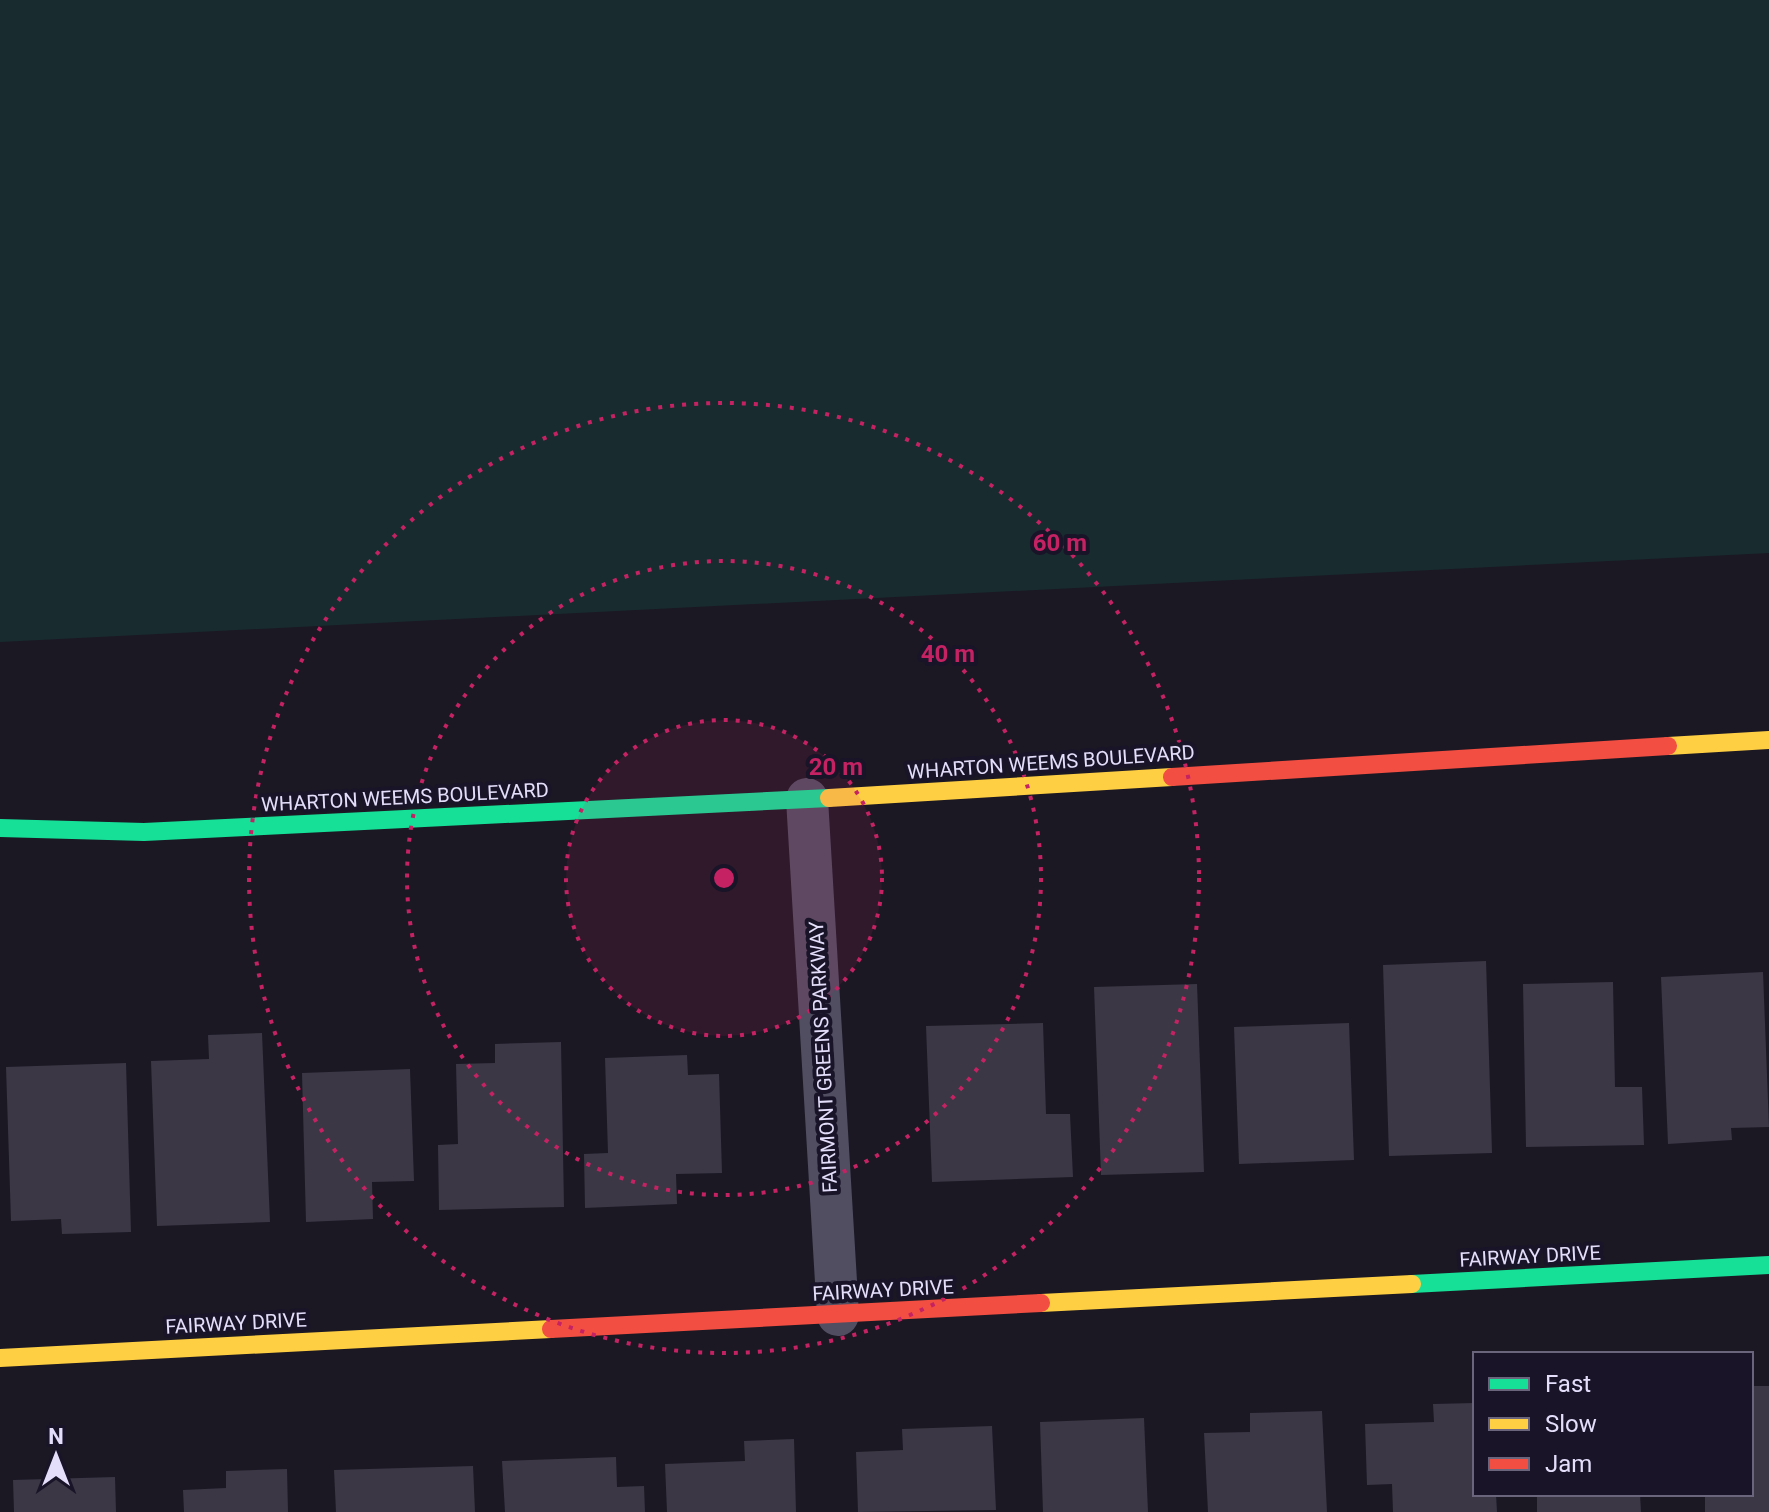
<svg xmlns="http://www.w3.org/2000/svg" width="1769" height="1512" font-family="Roboto,sans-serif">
<rect width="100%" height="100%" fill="#1b1824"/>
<polygon fill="#182c2f" points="0,0 1769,0 1769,553 0,642"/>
<g fill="#3b3744">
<polygon points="1486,961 1492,1153 1389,1156 1383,965"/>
<polygon points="1763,972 1769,1127 1731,1128 1732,1140 1668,1144 1661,977"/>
<polygon points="1613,982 1615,1087 1642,1087 1644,1145 1526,1147 1523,984"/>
<polygon points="1197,984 1204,1172 1101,1175 1094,987"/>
<polygon points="1043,1023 1046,1114 1070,1114 1073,1177 932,1182 926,1026"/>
<polygon points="1349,1023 1354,1160 1239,1164 1234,1027"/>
<polygon points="262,1033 270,1222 157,1226 151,1061 209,1059 208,1035"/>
<polygon points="561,1042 564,1207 439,1210 438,1145 458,1144 456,1064 495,1063 495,1044"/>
<polygon points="687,1055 688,1075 719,1074 722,1173 676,1174 677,1204 585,1208 584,1154 608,1153 605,1058"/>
<polygon points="126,1063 131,1232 62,1234 61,1219 11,1221 6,1067"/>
<polygon points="410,1069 414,1181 372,1182 373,1219 306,1222 302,1073"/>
<polygon points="1751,1386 1769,1386 1769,1512 1705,1512 1705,1494 1751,1494"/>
<polygon points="1475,1403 1475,1494 1496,1494 1497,1512 1393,1512 1392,1484 1367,1485 1365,1424 1434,1422 1433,1404"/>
<polygon points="1322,1411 1327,1512 1208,1512 1204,1433 1250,1432 1250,1413"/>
<polygon points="1144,1418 1148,1512 1043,1512 1040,1422"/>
<polygon points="992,1426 996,1510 858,1512 856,1452 903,1450 902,1429"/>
<polygon points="794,1439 796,1512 667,1512 665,1464 745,1461 744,1441"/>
<polygon points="616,1457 617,1487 644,1486 645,1512 505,1512 502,1461"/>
<polygon points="473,1466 475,1512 336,1512 334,1470"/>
<polygon points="287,1469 288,1512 184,1512 183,1490 226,1488 226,1471"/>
<polygon points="115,1477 116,1512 14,1512 13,1480"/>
<polygon points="1537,1494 1640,1494 1641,1512 1537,1512"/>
</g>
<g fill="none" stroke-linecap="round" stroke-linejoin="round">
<polyline stroke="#514e62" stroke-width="42" points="807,799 838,1315"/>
<g stroke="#16e098" stroke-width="18">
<polyline points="0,828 144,832 829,798"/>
<polyline points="1412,1284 1769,1265"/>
</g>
<g stroke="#ffcf43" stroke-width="18">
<polyline points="1668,746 1769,740"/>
<polyline points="829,798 1172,777"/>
<polyline points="1041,1303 1412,1284"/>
<polyline points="0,1358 551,1329"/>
</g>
<g stroke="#f24e42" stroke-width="18">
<polyline points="1172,777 1668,746"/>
<polyline points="551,1329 1041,1303"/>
</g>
</g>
<circle cx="724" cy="878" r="158" fill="#c42263" fill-opacity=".12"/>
<g fill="none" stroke="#c42263" stroke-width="4" stroke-dasharray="4 8">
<circle cx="724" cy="878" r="158"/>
<circle cx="724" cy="878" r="317"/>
<circle cx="724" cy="878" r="475"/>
</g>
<g text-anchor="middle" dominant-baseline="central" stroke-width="8" stroke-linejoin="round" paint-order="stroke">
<g font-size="20" fill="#e4defb" stroke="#191428">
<text transform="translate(1051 762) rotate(-4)">WHARTON WEEMS BOULEVARD</text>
<text transform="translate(405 797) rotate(-3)">WHARTON WEEMS BOULEVARD</text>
<text transform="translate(823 1057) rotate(-93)">FAIRMONT GREENS PARKWAY</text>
<text transform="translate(1530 1256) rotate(-3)">FAIRWAY DRIVE</text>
<text transform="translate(883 1290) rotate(-3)">FAIRWAY DRIVE</text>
<text transform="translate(236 1323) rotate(-3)">FAIRWAY DRIVE</text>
</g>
</g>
<circle cx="724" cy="878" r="12" fill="#c42263" stroke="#191428" stroke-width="4"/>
<g font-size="24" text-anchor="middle" font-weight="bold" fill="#c42263" stroke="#191428" stroke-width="8" stroke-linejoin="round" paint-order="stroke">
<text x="1060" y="551">60 m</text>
<text x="948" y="662">40 m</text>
<text x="836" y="775">20 m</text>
</g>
<rect x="1473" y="1352" width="280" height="144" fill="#191428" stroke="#6a657c" stroke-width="2"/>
<rect x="1489" y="1378" width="40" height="12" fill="#16e098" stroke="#6a657c" stroke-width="2"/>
<text x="1545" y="1392" font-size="24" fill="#e4defb">Fast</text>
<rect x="1489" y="1418" width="40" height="12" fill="#ffcf43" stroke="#6a657c" stroke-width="2"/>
<text x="1545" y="1432" font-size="24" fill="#e4defb">Slow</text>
<rect x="1489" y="1458" width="40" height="12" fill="#f24e42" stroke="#6a657c" stroke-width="2"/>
<text x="1545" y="1472" font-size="24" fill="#e4defb">Jam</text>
<g transform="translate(56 1456)" stroke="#191428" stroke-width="6" paint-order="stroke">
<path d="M0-6L14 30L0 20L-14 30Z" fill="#e4defb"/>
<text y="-12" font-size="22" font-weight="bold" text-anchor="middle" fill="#e4defb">N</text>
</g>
</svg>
